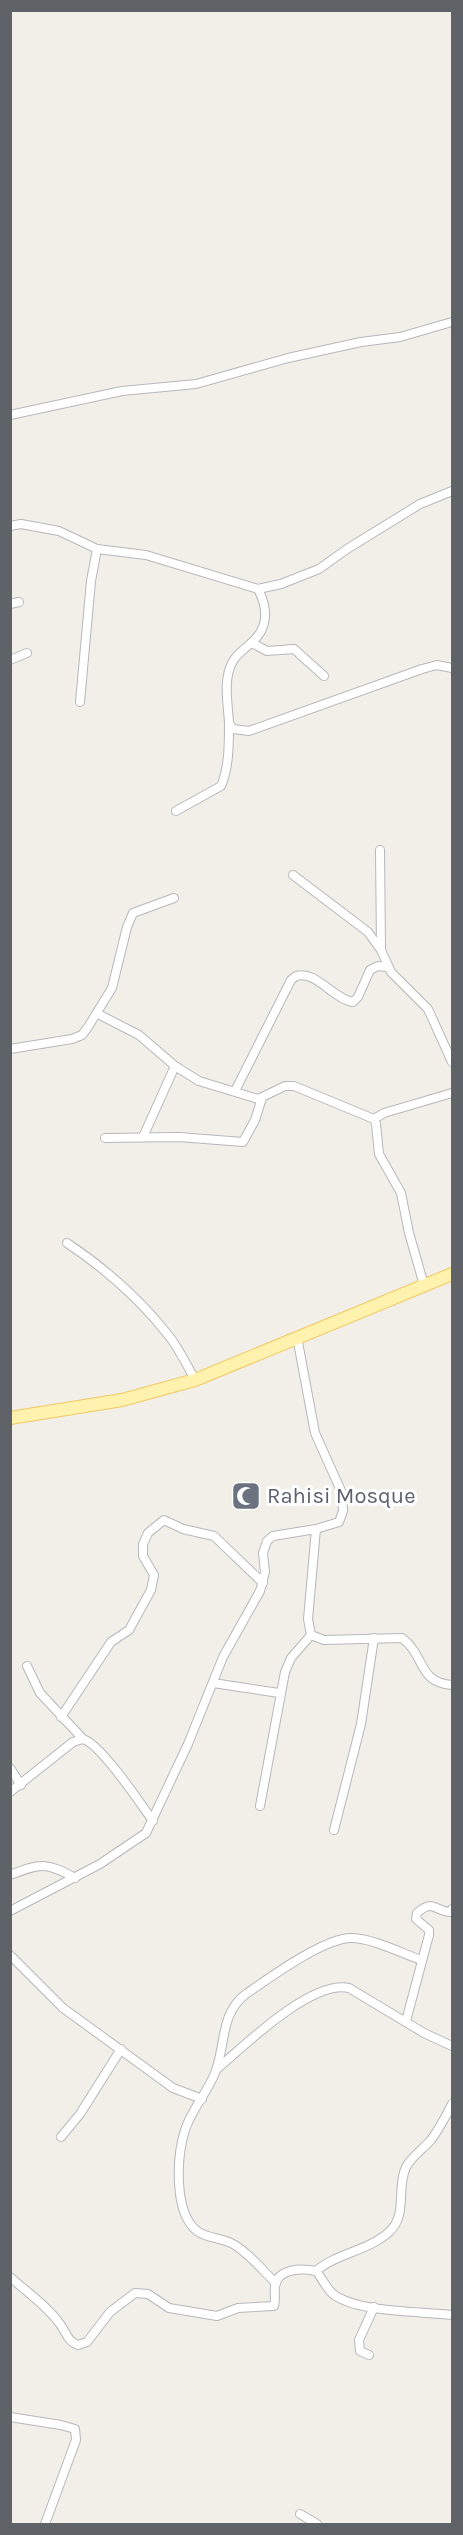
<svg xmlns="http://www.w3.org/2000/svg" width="463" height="2535" font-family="Karla,sans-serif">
<rect width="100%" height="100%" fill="#f1efe8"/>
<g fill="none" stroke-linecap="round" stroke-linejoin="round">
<g stroke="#b5b8bc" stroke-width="10">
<g id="minor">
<polyline points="10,415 122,391 196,384 288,358 361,342 400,337 452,322"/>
<polyline points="10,526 21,524 59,531 97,549 146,555 258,589 281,584 319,569 347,549 420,504 452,491"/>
<path d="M258,589C268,608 269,628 251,643C244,650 236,654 232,663C223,680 228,704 229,723L233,729L249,731L422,669L437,665L452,668"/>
<polyline points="10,604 19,602"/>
<polyline points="252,643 267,651 294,649 324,676"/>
<polyline points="10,660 27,653"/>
<polyline points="80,702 91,581 97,549"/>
<path d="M176,811L221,786C229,768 229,744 229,724"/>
<polyline points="380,850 381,948"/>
<polyline points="293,875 368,932 381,950 391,972 428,1009 452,1062"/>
<polyline points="98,1014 139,1035 175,1066 199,1081 258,1099 285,1086 294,1086 374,1119 376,1124 379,1154 401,1193 409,1233 424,1285"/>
<polyline points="10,1049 72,1039 82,1035 88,1027 112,988 127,927 133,913 174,898"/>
<path d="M235,1091L291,980L296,976C316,970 333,999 353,1002L358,997L370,970L378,966L387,967"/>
<polyline points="374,1119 384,1113 452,1093"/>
<polyline points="143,1137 175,1066"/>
<polyline points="105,1138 179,1137 243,1142 255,1120 262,1098"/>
<path d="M67,1243C106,1269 140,1299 169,1336C179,1349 187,1365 195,1380"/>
<path d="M316,1529L308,1619L311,1635L324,1640L402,1638C426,1656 417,1682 452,1685"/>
<polyline points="27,1666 40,1693 83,1739"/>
<polyline points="213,1683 279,1693"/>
<polyline points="61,1717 111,1642 129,1630 151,1590 154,1575 143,1556 143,1544 148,1533 164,1520 183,1529 214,1536 263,1583"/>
<polyline points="10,1768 21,1785"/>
<path d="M10,1792L73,1742L83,1739C101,1744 140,1803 153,1821"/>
<polyline points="260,1806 285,1672 291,1658 311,1635"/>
<polyline points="334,1830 361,1724 374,1638"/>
<path d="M10,1875C41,1863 46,1862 75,1878"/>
<polyline points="10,1911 100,1864 146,1833 188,1744 223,1657 260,1591 265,1572 263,1553 267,1541 273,1536 316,1529 339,1522 343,1511 342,1493 315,1433 297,1337"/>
<polyline points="10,1955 63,2008 173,2088 202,2099"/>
<path d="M406,2021L429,1935V1930L416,1919L417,1913C434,1898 435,1912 451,1912L452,1909"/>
<path d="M217,2069C245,2045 311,1980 349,1988L424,2033L452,2046"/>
<polyline points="61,2137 80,2114 121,2049"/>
<path d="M316,2271C337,2253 368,2251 389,2232C408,2215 396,2188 406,2167C412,2156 423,2149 431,2140C439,2129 446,2116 452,2104"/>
<path d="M10,2277C27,2292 47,2306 60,2324C66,2332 67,2341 78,2345L87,2342L110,2312L135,2293L148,2294L169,2308L217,2316L238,2308L274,2306C276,2299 274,2293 275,2286C278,2268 302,2268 316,2271C322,2278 326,2288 333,2294C358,2313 421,2311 452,2315"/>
<path d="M276,2283C263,2271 246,2250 231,2243C221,2238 206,2238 197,2231C173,2212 177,2155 185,2130C192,2109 207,2093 215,2073C226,2045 220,2013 246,1994C269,1978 324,1938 351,1938C372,1938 401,1953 421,1960"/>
<polyline points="369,2355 360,2351 359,2340 374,2307"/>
<polyline points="10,2417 61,2425 75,2429 76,2440 45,2524"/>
<polyline points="300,2514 317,2524"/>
</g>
</g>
<g stroke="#f2c960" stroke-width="14">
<polyline id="primary" points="10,1418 122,1400 195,1380 452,1274"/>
</g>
<use href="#minor" stroke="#fff" stroke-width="8"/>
<use href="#primary" stroke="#fff2af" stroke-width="12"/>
</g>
<defs>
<g id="mosque-square" transform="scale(1.5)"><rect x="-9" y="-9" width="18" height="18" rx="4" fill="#6b7280" stroke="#fff"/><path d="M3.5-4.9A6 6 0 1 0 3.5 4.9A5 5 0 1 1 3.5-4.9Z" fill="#fff"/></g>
</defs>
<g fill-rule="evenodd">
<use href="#mosque-square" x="246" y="1496"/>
</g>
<g text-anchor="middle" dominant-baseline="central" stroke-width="6" stroke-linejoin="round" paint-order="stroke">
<g font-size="22" fill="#5b616d" stroke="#fff" text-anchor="start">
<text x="267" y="1496">Rahisi Mosque</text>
</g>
</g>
<rect width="463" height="2535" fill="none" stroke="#5f6368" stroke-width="24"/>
</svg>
